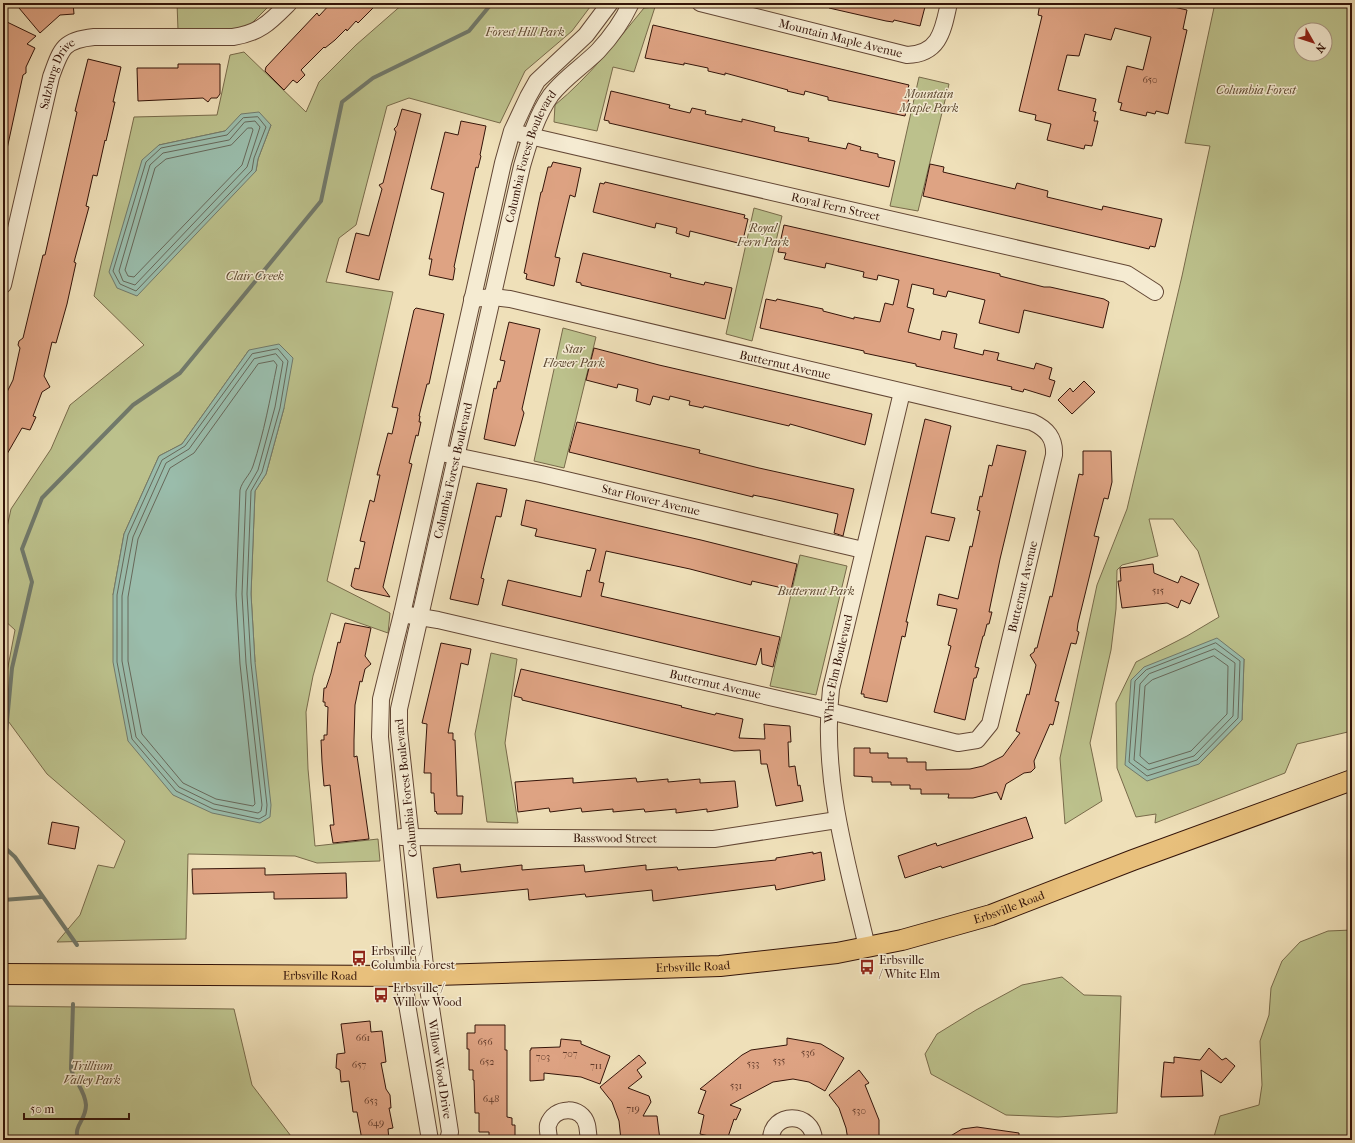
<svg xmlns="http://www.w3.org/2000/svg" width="1355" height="1143" font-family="'IM FELL French Canon',serif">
<rect width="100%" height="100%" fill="#efe0b9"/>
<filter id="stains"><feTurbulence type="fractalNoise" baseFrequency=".005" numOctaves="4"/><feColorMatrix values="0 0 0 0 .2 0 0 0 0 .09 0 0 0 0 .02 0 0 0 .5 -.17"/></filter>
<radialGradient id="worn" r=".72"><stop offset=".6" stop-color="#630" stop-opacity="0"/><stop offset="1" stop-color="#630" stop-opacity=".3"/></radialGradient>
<g fill="#bcc18c" stroke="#786a4a" fill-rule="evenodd">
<polygon points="177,3 272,3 251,24 239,29 178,30"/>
<path d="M404,3H593L572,31L525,71L500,123L409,98L387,106L356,225L339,238L326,282L393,292L327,581L390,613L388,633L331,613L313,676L306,712L308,769L315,846L378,839L380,861L317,863L295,856L188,854L186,939L57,942L80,915L98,865L114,868L125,841L47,774L3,714V693L15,630L3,619V546L11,509L51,449L70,405L144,345L94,296L134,117L217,115L230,55L244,52L306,112L319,82L356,45ZM271,125L258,159L256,171L159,145L225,131ZM249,350L284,408L266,474L255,491L251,594L255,662L113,595L124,534L159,456L182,444Z"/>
<path d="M1215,3H1352V731L1297,744L1285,773L1155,823L1156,814L1136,817L1117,768L1116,703L1136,662L1187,636L1219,617L1198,551L1173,519H1149L1158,556L1122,565L1117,570L1116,609L1111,650L1090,743L1102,801L1065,824L1060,758L1097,585L1127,509L1182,276L1210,146L1185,143ZM1301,30H1325V54H1301ZM1244,659L1242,720L1199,764Z"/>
<path d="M655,7L634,72L613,67L597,131L554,122L555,105C589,77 616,42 644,8Z"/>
<polygon points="919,77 949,84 918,211 890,206"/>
<polygon points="754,208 782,216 752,341 726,334"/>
<polygon points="563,328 596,337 564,468 534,461"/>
<polygon points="800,555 847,566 816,695 770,686"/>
<polygon points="491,653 517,659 505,743 518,823 487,822 475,734"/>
<polygon points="1352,930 1352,1140 1213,1140 1220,1116 1259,1105 1262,1085 1260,1041 1269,1015 1271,988 1282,961 1300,942 1328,931"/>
<polygon points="1062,977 1084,995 1121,996 1117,1113 1058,1117 1006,1115 931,1074 925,1054 937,1034 976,1010 1022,985"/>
<polygon points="3,1006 234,1009 252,1085 294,1140 3,1140"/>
</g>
<g fill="#9abdac" stroke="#71796b">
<polygon points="259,112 271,125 258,159 256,171 137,296 117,288 109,272 142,160 159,145 225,131 241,114"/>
<polygon points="279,344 293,358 284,408 266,474 255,491 251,594 255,662 271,805 270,817 260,823 212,813 173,795 128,741 113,662 113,595 124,534 159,456 182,444 249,350"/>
<polygon points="1217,638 1244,659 1242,720 1199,764 1147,781 1125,765 1131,680 1144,667"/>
</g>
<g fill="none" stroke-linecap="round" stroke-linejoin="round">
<g stroke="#67685a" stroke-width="1">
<polygon points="258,117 266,127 254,158 252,170 136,291 120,284 113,271 146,162 161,148 227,135 243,118"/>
<polygon points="245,122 255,121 260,127 247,167 135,285 123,281 119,271 150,165 163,153 229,140"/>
<polygon points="248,128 252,128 253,130 242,165 134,277 128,276 125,270 155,168 166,159 231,145"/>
<polygon points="278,349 288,361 280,408 262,472 251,491 247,594 251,663 267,805 266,815 259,819 213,809 176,791 132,739 117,662 117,595 128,535 162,460 185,446 252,354"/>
<polygon points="276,354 283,362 275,407 258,470 246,491 242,594 246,663 262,805 261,811 258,813 214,804 179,787 136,737 122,661 122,596 133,537 166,463 189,449 254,359"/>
<path d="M274,361L277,365C270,399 264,433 253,466C250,475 242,481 240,490L236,595L240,664L255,804L253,806L216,799L183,783L142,734L128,661V597L138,539L170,468L194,453L258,364Z"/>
<polygon points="1216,643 1240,661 1238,718 1197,760 1147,776 1129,762 1135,681 1146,670"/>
<polygon points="1215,649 1235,663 1233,716 1194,756 1148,770 1134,760 1140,684 1149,674"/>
<polygon points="1214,656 1228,666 1227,714 1191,751 1149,764 1140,756 1145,686 1152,680"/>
</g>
<g stroke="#71796b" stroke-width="4">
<polyline points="3,764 12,668 32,582 22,549 42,498 133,405 180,373 321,201 342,102 373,78 469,31 492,3"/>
<polyline points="3,846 15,857 77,945"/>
<polyline points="3,900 42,897"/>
<path d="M73,1004L71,1069C75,1082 85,1090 86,1105C86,1121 73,1125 78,1140"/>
</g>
</g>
<g fill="#dea383" stroke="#341409">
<polygon points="27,3 73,3 74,14 60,15 40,33 19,8"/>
<polygon points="331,3 378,3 358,23 356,21 347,31 346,29 335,40 325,48 324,47 301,70 305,75 297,83 293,80 284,90 265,71 266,67 317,13 319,16"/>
<polygon points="830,3 926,3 920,26 894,20 893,22 886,21 829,8"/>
<polygon points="1040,3 1156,3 1187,10 1183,29 1187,30 1168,114 1156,111 1155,114 1147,112 1146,116 1120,110 1122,103 1118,102 1127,66 1143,70 1151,37 1115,28 1111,40 1085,34 1079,56 1067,55 1058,90 1096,99 1093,111 1096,112 1094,121 1098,121 1092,146 1085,145 1084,149 1047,140 1051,124 1035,120 1036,115 1019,111 1042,16 1038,15"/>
<polygon points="7,22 36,36 27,44 35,48 26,67 26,73 23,75 7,149 3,148 3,30"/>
<polygon points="653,25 909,85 908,88 911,89 905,116 828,100 828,97 805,91 804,95 787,91 788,90 725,73 725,75 708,71 708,68 684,63 684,65 645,58"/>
<polygon points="88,59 121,67 113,102 115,102 106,141 105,140 97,176 93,175 86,206 89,207 74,262 76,263 67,304 56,343 52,342 44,376 50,387 42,392 33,416 36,417 30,430 22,428 3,461 3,400 13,380 20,348 18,345 19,341 23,338 43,255 45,255 77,112 75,111"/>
<polygon points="178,64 220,64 220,94 217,98 211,98 208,102 203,98 138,101 137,68 178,68"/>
<polygon points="611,91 670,105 669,108 690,113 692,108 706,111 705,114 742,122 742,119 775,127 774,131 809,138 808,141 846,149 848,143 861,147 860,150 878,154 878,157 895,161 889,187 609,123 609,121 604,120"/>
<polygon points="402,109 421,114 379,280 346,272 356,233 369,236 382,189 379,185 383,183 396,132 394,129 397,126"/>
<polygon points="461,121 486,126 480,155 481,156 478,168 476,167 465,216 454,267 455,268 453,280 429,275 432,259 429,259 444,193 431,189 445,132 458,135"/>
<polygon points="553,162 581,168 575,197 570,195 555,257 560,258 554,286 526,279 527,274 524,273 541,192 542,192 548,167 551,167"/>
<polygon points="930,164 944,167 943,172 1015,189 1017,183 1048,191 1047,197 1102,210 1103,206 1162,219 1155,247 1150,246 1149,249 923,196"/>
<polygon points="605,182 745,215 744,218 748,219 742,244 690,231 689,237 676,233 677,228 656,223 655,228 593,212 600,183 604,184"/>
<polygon points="784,225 1000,274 1000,276 1044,287 1050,287 1104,299 1109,302 1103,328 1024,310 1019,333 979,323 985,300 948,291 946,297 933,294 934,289 912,284 907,307 914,309 908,332 940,340 942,331 957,334 954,348 983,355 984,350 999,353 997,360 1034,369 1036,363 1052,368 1049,379 1055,381 1050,397 1024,389 1023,392 1011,389 1012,387 916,366 916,364 864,353 864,351 760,328 766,299 776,301 777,299 823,309 823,311 854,319 854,317 880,322 885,303 893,305 899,280 878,275 877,280 863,277 864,272 826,263 825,268 784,259 786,253 778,252"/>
<polygon points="583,253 671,274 670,277 704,285 705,282 732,288 725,319 581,285 581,283 576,282"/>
<polygon points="416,308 444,314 429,384 427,384 419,416 420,416 419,422 421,422 418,436 416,435 409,463 412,464 383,587 390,597 355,589 351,586 355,568 359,569 365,542 360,541 370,500 374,502 380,475 377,475 388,433 392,434 398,408 392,407 414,310"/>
<polygon points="509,322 540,329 522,409 524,413 515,446 484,439 494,388 496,389 498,381 500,382 505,361 500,360"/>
<polygon points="594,348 659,365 872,414 865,445 790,424 789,426 704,406 703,408 689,405 690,401 670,396 669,400 653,396 650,405 636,401 638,389 618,384 617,388 586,380"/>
<polygon points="1084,381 1095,392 1072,414 1058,400 1070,388 1073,392"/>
<polygon points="925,419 951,426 931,513 955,518 949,541 926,536 906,622 908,622 905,637 902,636 887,702 864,697 864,694 861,694"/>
<polygon points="577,422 700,450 699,453 759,468 854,489 843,536 834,533 838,514 773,499 753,495 753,497 569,452"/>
<polygon points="997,445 1026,451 1000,559 989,612 992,612 989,624 987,624 984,636 983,636 975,667 979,668 976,678 974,678 965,720 934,712 951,646 948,645 957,609 937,605 939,594 958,599 970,546 972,547 980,511 977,510 980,496 982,497 989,465 992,466"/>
<polygon points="1083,451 1111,451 1112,482 1108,499 1104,498 1094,536 1099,537 1078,623 1077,631 1079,632 1076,644 1071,643 1055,701 1059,702 1053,725 1050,724 1034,761 1035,768 1031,772 1024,773 1006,784 1001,800 997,792 973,798 948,798 949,794 921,794 921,789 910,789 910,785 891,785 891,782 872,782 872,777 854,776 854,748 870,748 870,753 888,753 888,758 907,758 907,762 926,762 926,770 970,769 983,766 1003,756 1020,733 1016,731 1027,694 1029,695 1036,665 1030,655 1034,652 1035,648 1037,648 1050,596 1052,597 1079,474 1083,475"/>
<polygon points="477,483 507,489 501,517 496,516 481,578 484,579 478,605 450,599"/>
<polygon points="526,500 701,540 797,564 791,590 752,581 751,585 690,569 606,551 599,582 604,583 601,596 780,637 773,667 762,664 761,648 756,665 502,605 508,580 581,597 587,570 590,571 596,549 535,536 537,529 521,525"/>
<polygon points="1153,564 1154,573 1178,583 1181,576 1199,584 1190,604 1181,600 1178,608 1167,603 1122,608 1118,581 1121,581 1120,568"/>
<polygon points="345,623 371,628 365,656 371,664 365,669 362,682 360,681 355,705 354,740 354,757 357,756 369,839 333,843 330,825 334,825 330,785 324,786 322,762 321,740 324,740 324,735 327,735 328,707 325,706 325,702 323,702 324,688 326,688 331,673 338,642 340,643"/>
<polygon points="441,643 471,649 468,665 461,663 448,733 453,733 453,740 455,740 457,796 463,796 462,814 437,814 436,811 435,812 434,793 431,793 431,773 424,773 427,724 422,723"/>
<polygon points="521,669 682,706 681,707 715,715 716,713 743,719 739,738 765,739 764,724 790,726 791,742 788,742 789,767 795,766 798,786 800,785 803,801 776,806 767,764 761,764 760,750 734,751 522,700 522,698 514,696"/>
<polygon points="573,778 573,783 636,778 637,782 668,779 668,782 700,779 700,783 735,781 738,807 707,812 707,809 676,813 676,809 645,812 644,809 613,812 613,809 582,812 581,808 550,812 549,808 518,812 515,782"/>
<polygon points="1026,817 1033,838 942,868 941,866 905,878 898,856 936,843 937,846"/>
<polygon points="52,822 79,827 75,849 48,844"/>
<polygon points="813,852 813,854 821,852 825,880 776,890 775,885 653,901 652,890 586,897 585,894 529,900 528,889 437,898 433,868 460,864 461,872 522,865 522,870 584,865 585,872 646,865 646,870 677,867 678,870 776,860 776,858"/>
<polygon points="265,868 265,875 346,873 347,898 274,899 274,892 193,894 192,869"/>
<polygon points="370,1021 371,1032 382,1031 386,1062 381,1063 386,1089 390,1095 391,1108 389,1108 393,1128 388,1129 389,1140 362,1140 357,1112 353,1112 349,1081 341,1082 340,1070 336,1068 337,1054 345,1053 341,1024"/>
<polygon points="475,1025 505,1025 505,1050 507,1050 507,1117 512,1118 512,1125 515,1125 515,1140 489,1140 489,1132 479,1132 479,1113 475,1113 474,1080 473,1080 473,1070 469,1070 469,1049 467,1049 467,1033 475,1033"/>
<polygon points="787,1038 821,1044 844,1058 825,1091 809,1082 793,1079 773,1082 730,1105 741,1109 736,1120 734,1119 727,1140 700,1134 704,1115 698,1113 706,1091 700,1089 742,1055 751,1050 787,1045"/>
<polygon points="561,1039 581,1041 581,1044 610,1056 600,1084 581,1077 544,1073 544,1080 530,1081 530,1050 531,1050 531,1048 560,1047"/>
<polygon points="1209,1048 1222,1060 1226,1058 1235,1066 1221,1083 1201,1070 1203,1096 1161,1097 1164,1062 1174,1063 1174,1057 1200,1060"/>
<polygon points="639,1055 646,1063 637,1070 642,1077 628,1088 649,1096 651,1102 643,1116 657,1116 660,1140 621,1140 619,1121 612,1102 600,1087"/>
<polygon points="859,1070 869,1083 865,1085 879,1120 879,1140 848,1140 846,1128 839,1108 829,1095"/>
<polygon points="977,1127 1019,1133 1019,1140 944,1140 962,1129"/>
</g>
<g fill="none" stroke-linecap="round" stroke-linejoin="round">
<g stroke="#634735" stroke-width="18">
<g id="minor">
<path id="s1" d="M700,3L907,55C940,54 943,30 949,3"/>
<path id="s2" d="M521,134L1127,274L1155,292"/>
<path id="s3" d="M3,285L51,77C61,49 63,40 94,37H233C260,33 270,22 289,3"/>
<path id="s4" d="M446,454L541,474L863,550"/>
<path id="s5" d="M402,614L438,620L813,707L958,743L977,740L990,724L1054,455C1055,438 1047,429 1032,422L510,299L493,297L472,299"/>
<path id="s6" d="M401,837L714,839L837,820"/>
<path id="s7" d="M867,947C847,862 821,777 831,689L902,392"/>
<polyline points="430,1140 407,1004 380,737 381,699 402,614 503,163 512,131 528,97 537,81 586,35 610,3"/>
<path id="s8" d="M448,1140L450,1132L426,975L399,731V709L522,166C529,142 536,116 551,95C564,78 583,66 598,51C611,37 623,20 631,3"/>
<path d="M549,1140C549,1135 547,1129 548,1125C554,1106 582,1105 587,1125C588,1129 588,1135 589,1140"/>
<path d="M771,1140C771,1111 813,1111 814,1140"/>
</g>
</g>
<g stroke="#341409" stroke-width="22">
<g id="major">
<path id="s9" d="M3,974L405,976L720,966L837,953L902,940L991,915L1133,860L1352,780"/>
</g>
</g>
<use href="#minor" stroke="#f5ebd2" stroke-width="16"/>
<use href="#major" stroke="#e8c07c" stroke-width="20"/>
</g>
<defs>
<g id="bus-bare" transform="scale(1.2)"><path d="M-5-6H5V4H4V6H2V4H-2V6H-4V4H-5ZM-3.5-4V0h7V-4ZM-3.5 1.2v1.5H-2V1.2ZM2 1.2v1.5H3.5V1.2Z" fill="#8f2418" stroke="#f5ebd2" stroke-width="2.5" paint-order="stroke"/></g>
</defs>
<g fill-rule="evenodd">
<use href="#bus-bare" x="359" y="958"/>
<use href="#bus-bare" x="867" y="967"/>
<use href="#bus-bare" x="381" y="995"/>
</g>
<g text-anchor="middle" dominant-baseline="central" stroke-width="3" stroke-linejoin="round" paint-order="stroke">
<g font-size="10" fill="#5e3828">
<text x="1150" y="80">650</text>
<text x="1158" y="591">515</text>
<text x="363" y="1038">661</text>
<text x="485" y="1042">656</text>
<text x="808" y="1053">536</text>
<text x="570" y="1054">707</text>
<text x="543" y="1057">703</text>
<text x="779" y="1061">535</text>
<text x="487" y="1062">652</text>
<text x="753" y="1064">533</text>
<text x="359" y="1065">657</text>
<text x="596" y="1066">711</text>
<text x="736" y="1086">531</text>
<text x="491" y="1099">648</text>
<text x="371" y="1101">653</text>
<text x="633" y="1109">719</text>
<text x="859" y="1111">530</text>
<text x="376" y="1123">649</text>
</g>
<g font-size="12" font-style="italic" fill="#5d4830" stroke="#f5ebd2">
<text x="525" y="32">Forest Hill Park</text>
<text x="1256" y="90">Columbia Forest</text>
<text x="929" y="94">Mountain<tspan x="929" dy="14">Maple Park</tspan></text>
<text x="763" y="228">Royal<tspan x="763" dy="14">Fern Park</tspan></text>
<text x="255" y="276">Clair Creek</text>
<text x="574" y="349">Star<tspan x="574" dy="14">Flower Park</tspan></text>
<text x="816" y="591">Butternut Park</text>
<text x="92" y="1066">Trillium<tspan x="92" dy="14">Valley Park</tspan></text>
</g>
<g font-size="12" fill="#341409" stroke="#f5ebd2">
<text stroke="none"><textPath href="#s1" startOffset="145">Mountain Maple Avenue</textPath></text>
<text stroke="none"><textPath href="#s3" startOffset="219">Salzburg Drive</textPath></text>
<text stroke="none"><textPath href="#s8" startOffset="1003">Columbia Forest Boulevard</textPath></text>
<text stroke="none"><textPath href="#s2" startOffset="323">Royal Fern Street</textPath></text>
<text transform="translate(785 365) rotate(13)">Butternut Avenue</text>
<text stroke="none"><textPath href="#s8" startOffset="679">Columbia Forest Boulevard</textPath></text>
<text stroke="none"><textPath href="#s4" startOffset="210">Star Flower Avenue</textPath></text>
<text stroke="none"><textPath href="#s5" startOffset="752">Butternut Avenue</textPath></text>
<text stroke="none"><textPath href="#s7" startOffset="283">White Elm Boulevard</textPath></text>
<text stroke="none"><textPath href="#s5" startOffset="321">Butternut Avenue</textPath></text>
<text transform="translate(406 788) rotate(-96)">Columbia Forest Boulevard</text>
<text stroke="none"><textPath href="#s6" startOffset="214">Basswood Street</textPath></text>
<text stroke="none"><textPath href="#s9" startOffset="1013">Erbsville Road</textPath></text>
<text stroke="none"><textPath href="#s9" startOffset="690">Erbsville Road</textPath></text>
<text stroke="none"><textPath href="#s9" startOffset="317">Erbsville Road</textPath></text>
<text transform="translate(440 1069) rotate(81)">Willow Wood Drive</text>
</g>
<g font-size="12" fill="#341409" stroke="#f5ebd2" text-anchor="start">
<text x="371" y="951">Erbsville /<tspan x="371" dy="14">Columbia Forest</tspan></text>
<text x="879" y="960">Erbsville<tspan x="879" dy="14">/ White Elm</tspan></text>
<text x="393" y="988">Erbsville /<tspan x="393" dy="14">Willow Wood</tspan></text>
</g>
</g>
<rect width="1355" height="1143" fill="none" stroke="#efe0b9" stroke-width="16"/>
<rect x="4" y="4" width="1347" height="1135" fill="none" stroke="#341409" stroke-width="2"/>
<rect x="8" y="8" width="1339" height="1127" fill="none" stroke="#341409"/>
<g transform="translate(1313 42) rotate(129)"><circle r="19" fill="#f5ebd2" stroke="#a89582"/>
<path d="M0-3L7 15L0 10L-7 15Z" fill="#8f2418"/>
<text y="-6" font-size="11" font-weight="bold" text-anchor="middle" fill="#341409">N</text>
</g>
<path d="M24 1113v6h105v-6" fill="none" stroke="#341409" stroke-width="2"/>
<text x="30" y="1113" font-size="12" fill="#341409" stroke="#f5ebd2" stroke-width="3" paint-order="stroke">50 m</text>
<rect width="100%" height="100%" filter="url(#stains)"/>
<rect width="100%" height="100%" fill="url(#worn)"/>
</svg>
